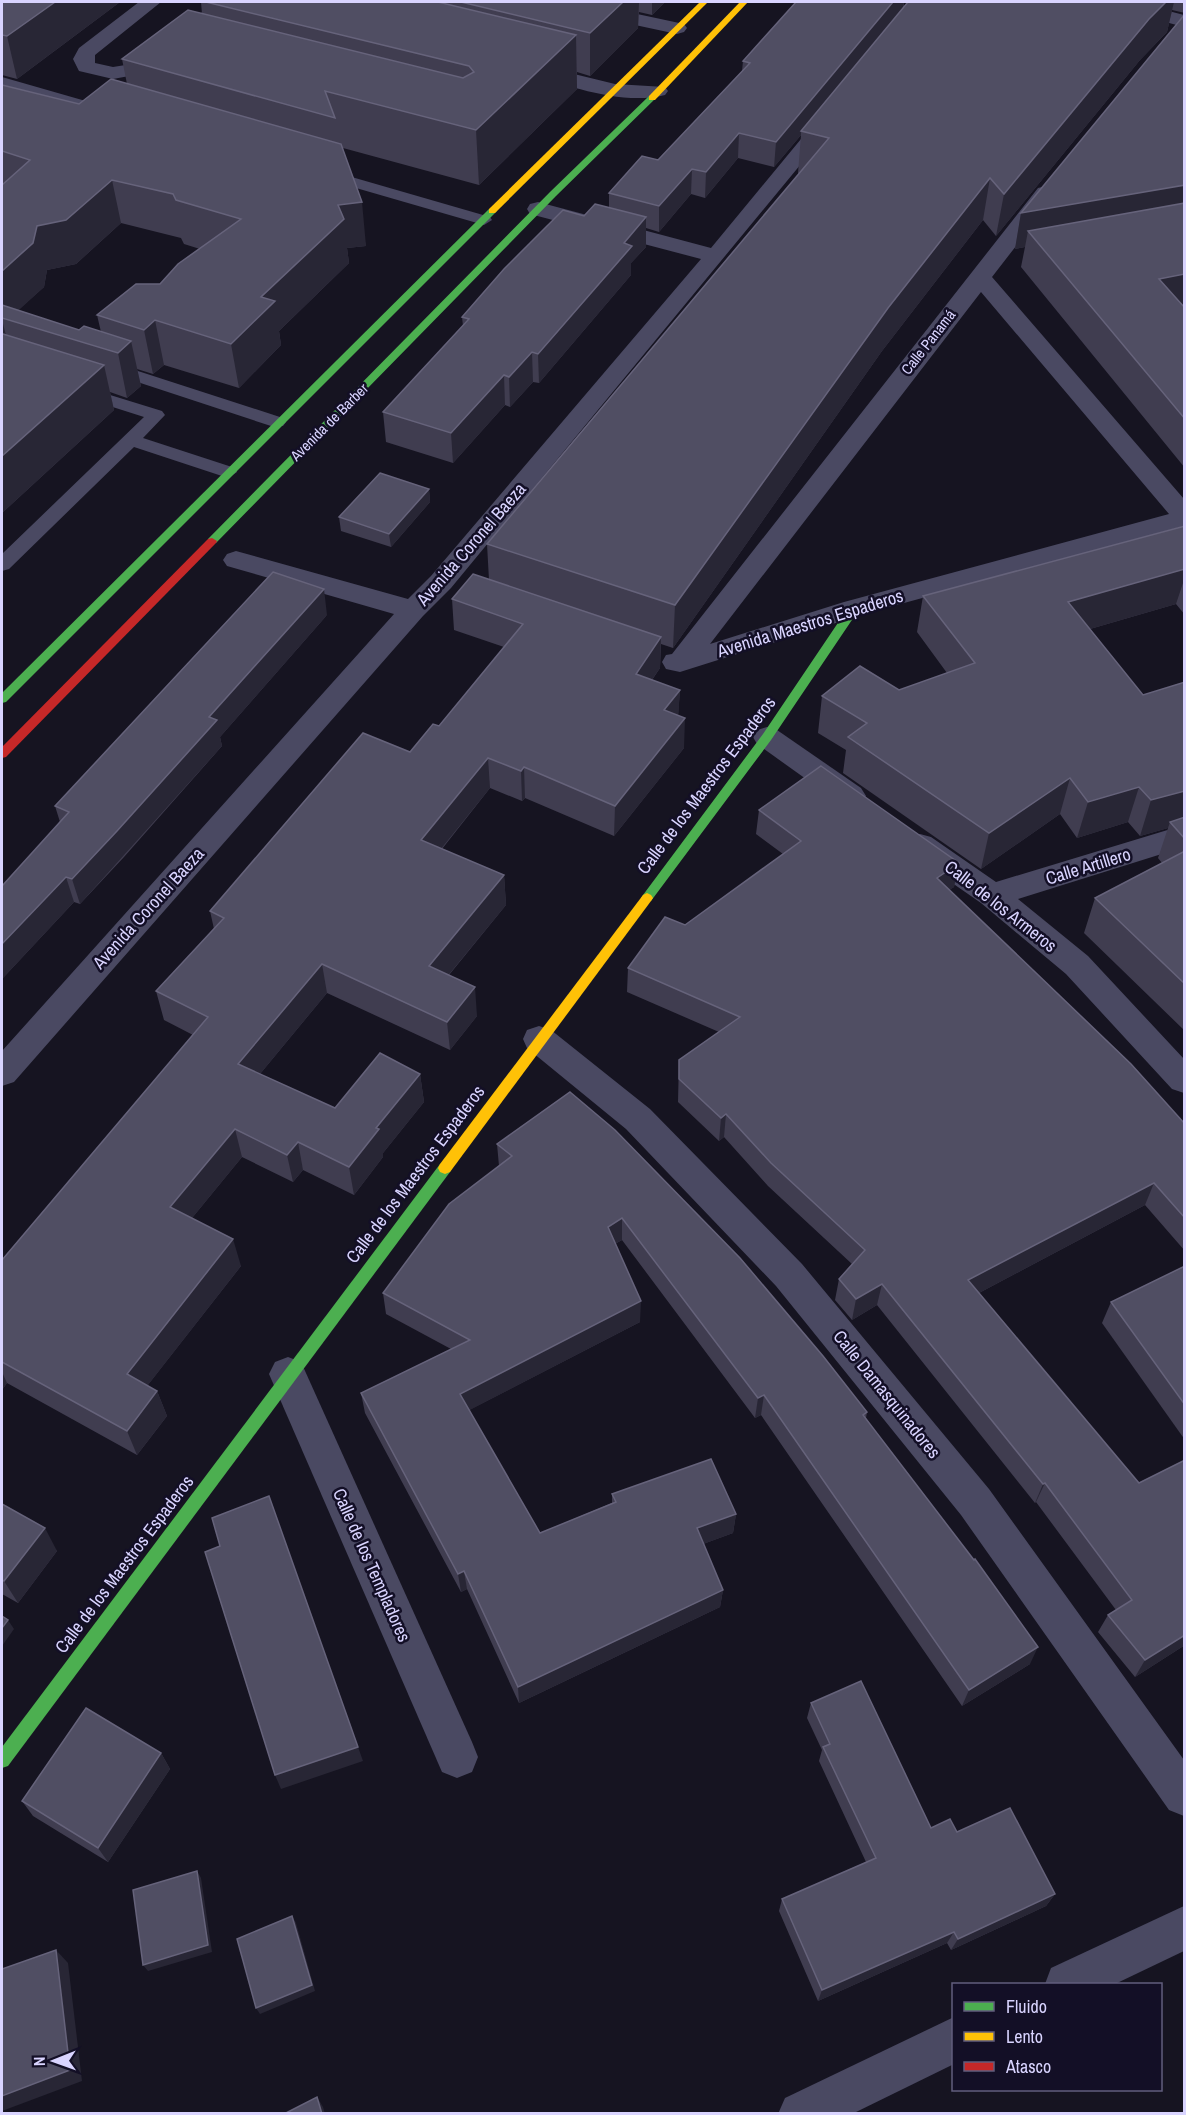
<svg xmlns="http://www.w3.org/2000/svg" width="1186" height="2115" font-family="'Archivo Narrow',sans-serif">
<rect width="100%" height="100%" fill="#161421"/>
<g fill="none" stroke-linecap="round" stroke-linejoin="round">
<g fill="#4a4962" fill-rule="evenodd">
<polygon points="2,77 117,110 120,113 112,118 2,86"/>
<polygon points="324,169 490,217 492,220 484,225 318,177 316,174"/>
<polygon points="107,361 283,418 286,422 283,426 271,426 101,370 98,366"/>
<polygon points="81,386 162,411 165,415 143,438 235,468 237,472 228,478 134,447 9,569 2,571 2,554 144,417 75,395 72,391"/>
</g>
<g fill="#4a4962" fill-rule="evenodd">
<polygon points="139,2 161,2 95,55 95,63 113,67 138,63 215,2 236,2 151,72 113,79 79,71 73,59 79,48"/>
<polygon points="546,2 581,2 684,24 687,28 684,32 677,34 556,8"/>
<polygon points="1103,2 1134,2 1184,15 1184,27 1106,6"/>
<path d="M533,64L615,84L665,87L668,91L665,95C621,106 568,85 526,74L523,70L526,66Z"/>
<polygon points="827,114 834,116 838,120 834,124 451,588 423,616 14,1082 2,1086 2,1051 394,614 227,566 223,560 227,554 236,551 408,599 431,576 701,259 530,214 527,209 530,204 538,202 711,248 820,116"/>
<path d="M1046,186L1054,188L1057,193L992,277L1184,499V526L864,614L680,672L666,669L662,662L666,655L672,654L1038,188ZM981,292L1169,514L844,602L710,644Z"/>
<polygon points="767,727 777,730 861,788 866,796 861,804 851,807 841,804 757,744 753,737 757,730"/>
<polygon points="1184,825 1184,847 1018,899 1088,956 1184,1059 1184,1093 1172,1089 1066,974 981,903 909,853 905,845 909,837 920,834 931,837 996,882"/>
<polygon points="539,1026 551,1030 650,1109 802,1264 989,1489 1184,1760 1184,1816 1169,1810 961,1515 776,1286 626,1129 527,1048 523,1039 527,1030"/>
<polygon points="288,1357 301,1362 472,1742 478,1757 472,1772 457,1778 442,1772 269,1374 275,1362"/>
<polygon points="1184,1906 1184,1951 1115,1984 1045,1984 1051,1968"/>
<polygon points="954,2017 954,2064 852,2114 778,2114 785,2098"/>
</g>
<g fill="#4caf50" fill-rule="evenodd">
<polygon points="649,96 656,98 556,196 216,543 208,543 208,539 550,192"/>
<polygon points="489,209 497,211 6,702 2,703 2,693"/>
<polygon points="854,604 860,608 771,740 651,901 643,901 641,898 643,895 763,734 850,605"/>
<polygon points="445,1162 450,1164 452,1168 450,1172 8,1766 2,1768 2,1747 440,1164"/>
</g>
<g fill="#ffc107" fill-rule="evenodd">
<polygon points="700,2 708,2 495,213 489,213 489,209"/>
<polygon points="740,2 748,2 655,100 649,100 649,96"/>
<polygon points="647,893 651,895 653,898 651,901 450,1172 445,1174 440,1172 438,1168 440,1164 643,895"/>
</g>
<polygon fill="#c62828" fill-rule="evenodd" points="212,538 217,541 216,543 6,757 2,758 2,747 208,539"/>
</g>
<g fill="#403d50" fill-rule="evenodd">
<polygon points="2,2 120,2 17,79 2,75"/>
<path d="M201,2H665L652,15L639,12L638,28L590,76L577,72V89L479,185L343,148L366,246L347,248L349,263L279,331L281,345L239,388L164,365L153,374L137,369L141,386L127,398L110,392L114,410L2,513V80L3,85L79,104L127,84L122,59L202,14ZM121,223L181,238L184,244L200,249L160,284L97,315L101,332L79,330L18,310L44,287L47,270L76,264Z"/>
<polygon points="904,2 904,7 908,2 1185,2 1185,13 1172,10 1167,32 1140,60 996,236 983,220 882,351 673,648 661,644 660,668 652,680 680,690 678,715 684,748 614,836 525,798 522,801 490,788 442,849 504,875 506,905 449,975 477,1016 450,1050 327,993 260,1074 335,1108 420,1074 424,1102 383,1153 383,1157 354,1195 303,1170 293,1182 242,1157 192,1218 241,1266 147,1386 157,1391 167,1416 137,1455 7,1383 2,1390 2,1260 193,1035 164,1020 156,991 214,929 210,911 410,752 439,726 504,647 454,630 452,599 489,580 487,544 799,174 798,173 801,135 774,167 738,158 705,198 691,194 659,232 646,228 646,247 631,263 631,275 539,383 533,382 510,407 505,405 453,463 386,442 383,412 463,326 462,317 584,216 609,208 609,193 658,160 742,71 743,61"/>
<polygon points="1185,14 1185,468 1021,267 1025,247 1015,249 1021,213"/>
<polygon points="429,489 430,502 391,547 341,531 339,517"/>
<polygon points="1185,526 1185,615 1176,604 1090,629 1143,695 1185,682 1185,1031 1084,933 1095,898 1162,863 1158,858 1168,828 1140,836 1128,822 1077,838 1060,814 981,869 843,773 846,750 818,733 822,696 899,690 947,673 917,632 923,596"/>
<polygon points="327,615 220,737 222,746 124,857 80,904 74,902 2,979 60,822 55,806"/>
<polygon points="759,810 959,863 954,887 949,890 1185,1124 1185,1251 1145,1205 979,1293 1139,1483 1185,1460 1185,1645 1135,1677 1098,1632 1108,1615 1116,1610 1036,1502 1035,1503 877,1305 852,1320 835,1300 839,1279 852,1264 768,1186 724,1137 719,1141 678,1102 679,1060 719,1032 627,992 628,968 783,854 756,834"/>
<polygon points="570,1092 867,1412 866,1418 1030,1664 962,1706 761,1415 755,1418 622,1240 615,1244 640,1322 469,1410 540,1533 612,1503 612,1494 736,1514 733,1533 703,1544 723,1590 720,1607 519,1703 467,1589 461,1592 365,1413 361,1393 451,1349 386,1314 383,1293 499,1166 497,1144"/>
<polygon points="1185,1266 1185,1440 1102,1323 1111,1302"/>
<polygon points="2,1504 57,1551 18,1603 2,1594"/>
<polygon points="811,1703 931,1828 957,1832 1055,1894 1046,1906 951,1950 947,1943 818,2001 779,1911 782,1899 866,1862 819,1761 822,1750 807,1718"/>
<polygon points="161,1753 170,1769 108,1862 33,1816 22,1801"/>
</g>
<g fill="#282635">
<polygon points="55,2 120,2 17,79 7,36"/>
<polygon points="623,2 639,2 638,28 590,76 590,33"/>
<polygon points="652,2 665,2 652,15"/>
<polygon points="893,2 904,2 903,10 801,131 801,135 774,167 776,142"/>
<polygon points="1166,2 1174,2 1167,32 1140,60 996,236 1004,194 1149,19"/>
<polygon points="576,35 577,89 479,185 476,130"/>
<polygon points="739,133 738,158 705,198 706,172"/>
<polygon points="692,169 691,194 659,232 659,206"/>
<polygon points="990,178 983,220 882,351 673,648 675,605 888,308"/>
<polygon points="112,180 121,223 76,264 47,270 44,287 8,320 2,318 2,271 37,226"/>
<polygon points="1185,185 1185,219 1028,231 1025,247 1015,249 1021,213"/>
<polygon points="362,202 366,246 347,248 349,263 279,331 281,345 239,388 231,344 261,297 338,205"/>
<polygon points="646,217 646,247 631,263 631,275 539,383 538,354 624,243"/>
<polygon points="1185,274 1185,308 1159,279"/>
<polygon points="2,320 13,362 2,367"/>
<polygon points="155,320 164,365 153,374 144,330"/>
<polygon points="131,341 141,386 127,398 118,353"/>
<polygon points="532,352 533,382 510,407 509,377"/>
<polygon points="104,365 114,410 2,513 2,456"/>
<polygon points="504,375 505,405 453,463 451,433"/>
<polygon points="429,489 430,502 391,547 389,534"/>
<polygon points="1185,569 1185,577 1176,604 1059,638 1068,602"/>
<polygon points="324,589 327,615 220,737 222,746 80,904 72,879 209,717"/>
<polygon points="661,637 660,668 635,704 636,674"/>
<polygon points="680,690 678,720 664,710"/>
<polygon points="685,718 684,748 614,836 615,806"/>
<polygon points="488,758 490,788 424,870 421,840"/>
<polygon points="524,767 525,798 522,801 521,771"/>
<polygon points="1070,778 1060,814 981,869 989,833"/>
<polygon points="1139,787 1128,822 1077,838 1088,802"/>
<polygon points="1185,791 1185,823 1170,822 1168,828 1140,836 1151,800"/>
<polygon points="959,863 954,887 932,902 937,878"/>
<polygon points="504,875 506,905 432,995 429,966"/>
<polygon points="66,877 74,902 2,979 2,944"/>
<polygon points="322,964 327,993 245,1092 238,1064"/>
<polygon points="475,987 477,1016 450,1050 447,1022"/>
<polygon points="420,1074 424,1102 383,1153 383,1157 354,1195 349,1167 376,1128"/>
<polygon points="726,1114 724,1137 719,1141 721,1118"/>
<polygon points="235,1129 242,1157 179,1234 170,1207"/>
<polygon points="298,1142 303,1170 293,1182 287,1155"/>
<polygon points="1154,1183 1145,1205 962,1302 968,1280"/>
<polygon points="622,1218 622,1240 607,1248 608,1227"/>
<polygon points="233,1239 241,1266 137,1399 127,1374"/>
<polygon points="882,1284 877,1305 852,1320 856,1299"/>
<polygon points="641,1301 640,1322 462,1414 460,1394"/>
<polygon points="2,1372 7,1383 2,1390"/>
<polygon points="157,1391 167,1416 137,1455 127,1431"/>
<polygon points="764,1395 761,1415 755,1418 758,1398"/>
<polygon points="1045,1483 1036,1502 1035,1503 1043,1484"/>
<polygon points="736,1514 733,1533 695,1547 697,1528"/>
<polygon points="45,1528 57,1551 18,1603 4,1581"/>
<polygon points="464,1571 467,1589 461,1592 458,1574"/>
<polygon points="723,1590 720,1607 519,1703 518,1687"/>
<polygon points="8,1620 14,1629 2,1646 2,1628"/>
<polygon points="1185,1635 1185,1645 1135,1677 1145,1660"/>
<polygon points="1038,1647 1030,1664 962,1706 969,1690"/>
<polygon points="358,1747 363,1761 281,1789 275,1775"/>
<polygon points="161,1753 170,1769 108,1862 98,1848"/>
<polygon points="197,1871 201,1878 212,1952 148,1971 143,1965"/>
<polygon points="1055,1894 1046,1906 951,1950 958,1939"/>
<polygon points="292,1916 296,1923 315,1991 260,2014 256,2008"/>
<polygon points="954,1932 947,1943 818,2001 822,1990"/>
<polygon points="56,1950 68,1963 82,2081 2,2111 2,2096"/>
<polygon points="317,2097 323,2107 325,2114 322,2114"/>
</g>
<g fill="#504e63" stroke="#66637b" stroke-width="1.5">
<polygon points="2,2 55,2 7,36 2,35"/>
<polygon points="206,2 438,2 576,35 476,130 325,91 335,118 122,59 188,10 463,78 474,72 469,66"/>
<polygon points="461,2 623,2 590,33"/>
<polygon points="796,2 893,2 776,142 739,133 706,172 692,169 659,206 609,193 642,156 658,160 750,63 743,61"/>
<polygon points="908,2 1166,2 1149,19 1004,194 990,178 888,308 675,605 487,544 829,138 801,131"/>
<polygon points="1185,14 1185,185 1021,213"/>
<polygon points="111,79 341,144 362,202 338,205 344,219 261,297 275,301 231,344 155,320 144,330 97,315 136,284 160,284 178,264 241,219 176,200 173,194 112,180 66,220 37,226 33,243 2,271 2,185 30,160 2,151 2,85 79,104"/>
<polygon points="1185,203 1185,274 1159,279 1185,308 1185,419 1028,231"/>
<polygon points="595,204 646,217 624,243 632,246 538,354 532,352 509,377 504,375 451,433 383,412 469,319 462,317 504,269 563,210 584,216"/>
<polygon points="2,305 79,330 84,326 131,341 118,353 2,318"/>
<polygon points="3,334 104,365 2,456 2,335"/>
<polygon points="380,473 429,489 389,534 339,517"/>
<polygon points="1185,526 1185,569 1068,602 1143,695 1185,682 1185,791 1151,800 1139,787 1088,802 1070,778 989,833 848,737 867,723 822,696 860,666 899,690 975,663 923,596"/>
<polygon points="273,572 324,589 209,717 217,720 117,831 72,879 66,877 2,944 2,886 69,812 55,806"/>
<polygon points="473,574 661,637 636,674 680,690 664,710 685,718 615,806 524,767 521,771 488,758 421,840 504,875 429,966 475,987 447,1022 322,964 238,1064 335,1108 380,1053 420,1074 376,1128 379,1129 349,1167 298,1142 287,1155 235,1129 170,1207 233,1239 127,1374 157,1391 127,1431 2,1362 2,1260 208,1017 156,991 224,918 210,911 363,733 410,752 433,724 439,726 523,624 452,599"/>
<polygon points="821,766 959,863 937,878 1131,1064 1185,1124 1185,1218 1154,1183 968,1280 1139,1483 1185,1460 1185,1635 1145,1660 1108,1615 1132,1600 1045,1483 1043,1484 882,1284 856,1299 839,1279 865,1250 771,1163 726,1114 721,1118 679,1079 679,1060 740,1017 628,968 665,917 685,925 801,841 759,810"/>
<polygon points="1185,817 1185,839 1170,822"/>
<polygon points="1185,851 1185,984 1095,898"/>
<polygon points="570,1092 615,1130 740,1258 823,1356 867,1412 863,1415 974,1560 975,1559 1038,1647 969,1690 764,1395 758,1398 622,1218 608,1227 641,1301 460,1394 540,1533 616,1502 612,1494 711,1459 736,1514 697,1528 723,1590 518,1687 464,1571 458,1574 361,1393 470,1340 383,1293 449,1204 512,1156 497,1144"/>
<polygon points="1185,1266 1185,1405 1111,1302"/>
<polygon points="269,1496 358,1747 275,1775 205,1552 220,1546 212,1518"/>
<polygon points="2,1504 45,1528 4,1581 2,1580"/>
<polygon points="2,1616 8,1620 2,1628"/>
<polygon points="861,1681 931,1828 950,1819 957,1832 1010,1808 1055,1894 958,1939 954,1932 822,1990 782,1899 876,1858 823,1747 830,1744 811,1703"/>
<polygon points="86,1708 161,1753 98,1848 22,1801"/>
<polygon points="197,1871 208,1945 143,1965 133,1890"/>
<polygon points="292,1916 312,1985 256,2008 237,1939"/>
<polygon points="56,1950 70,2070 2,2096 2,1969"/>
<polygon points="317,2097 322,2114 284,2114"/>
</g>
<g text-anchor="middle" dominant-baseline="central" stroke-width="5" stroke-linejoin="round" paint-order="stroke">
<g font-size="15" fill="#d9d4ff" stroke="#130f26">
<text transform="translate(928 342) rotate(-52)">Calle Panamá</text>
<text transform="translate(329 422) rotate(-45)">Avenida de Barber</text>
</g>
<g font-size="18" fill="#d9d4ff" stroke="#130f26">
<text transform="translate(471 544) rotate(-49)">Avenida Coronel Baeza</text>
<text transform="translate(810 623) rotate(-17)">Avenida Maestros Espaderos</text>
<text transform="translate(706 785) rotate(-53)">Calle de los Maestros Espaderos</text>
<text transform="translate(1088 866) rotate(-17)">Calle Artillero</text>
<text transform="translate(1001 906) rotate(38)">Calle de los Armeros</text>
<text transform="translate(148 908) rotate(-48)">Avenida Coronel Baeza</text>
<text transform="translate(415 1174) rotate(-53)">Calle de los Maestros Espaderos</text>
<text transform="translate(887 1394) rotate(51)">Calle Damasquinadores</text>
<text transform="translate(124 1564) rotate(-53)">Calle de los Maestros Espaderos</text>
<text transform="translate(372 1565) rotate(66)">Calle de los Templadores</text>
</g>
</g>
<rect width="1186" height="2115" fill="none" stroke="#d9d4ff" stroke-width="6"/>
<rect x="952" y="1983" width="210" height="108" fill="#130f26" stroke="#625e7d" stroke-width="1.5"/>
<rect x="964" y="2002" width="30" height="9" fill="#4caf50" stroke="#625e7d" stroke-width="1.5"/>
<text x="1006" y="2013" font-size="18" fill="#d9d4ff">Fluido</text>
<rect x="964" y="2032" width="30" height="9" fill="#ffc107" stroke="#625e7d" stroke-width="1.5"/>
<text x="1006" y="2043" font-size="18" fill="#d9d4ff">Lento</text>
<rect x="964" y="2062" width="30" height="9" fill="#c62828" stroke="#625e7d" stroke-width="1.5"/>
<text x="1006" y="2073" font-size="18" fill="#d9d4ff">Atasco</text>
<g transform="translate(54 2061) rotate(269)" stroke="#130f26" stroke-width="4.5" paint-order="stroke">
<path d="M0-4.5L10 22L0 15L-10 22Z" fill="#d9d4ff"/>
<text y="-9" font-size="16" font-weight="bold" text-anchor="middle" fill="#d9d4ff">N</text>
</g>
</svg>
